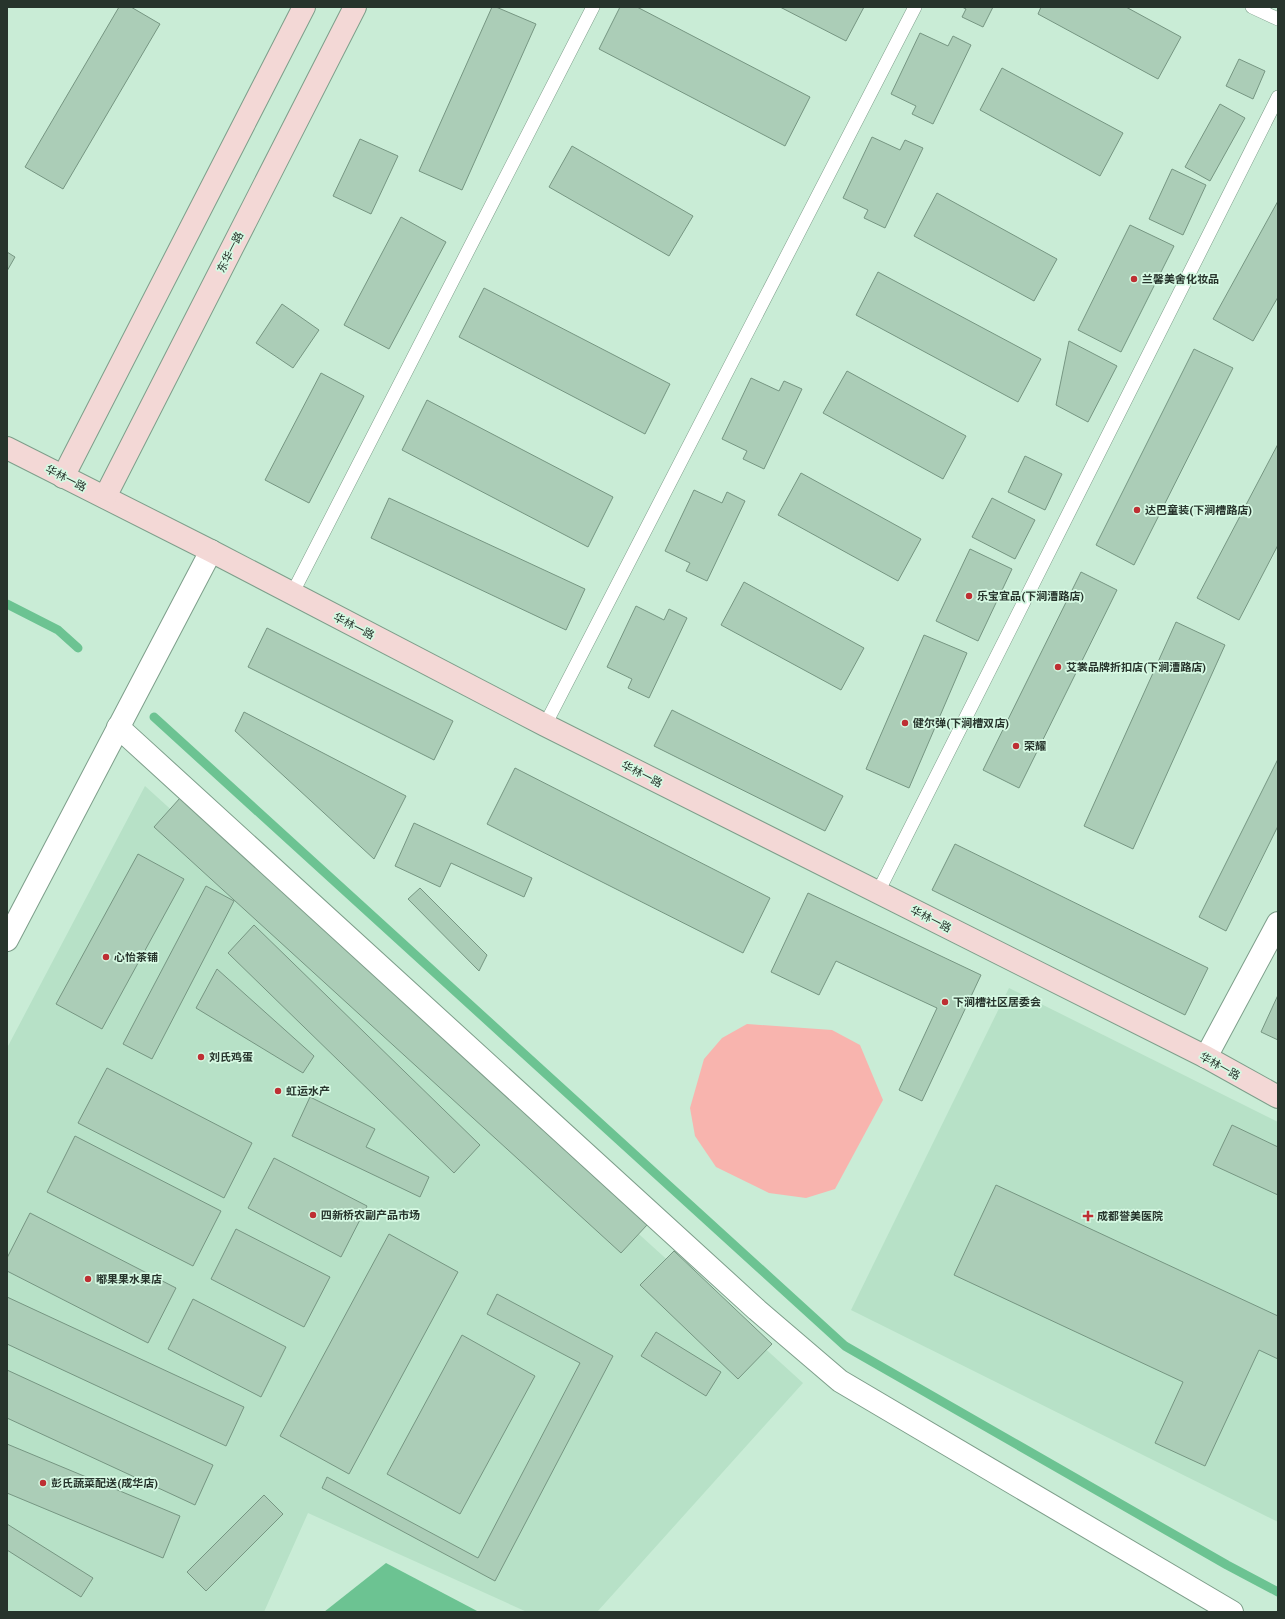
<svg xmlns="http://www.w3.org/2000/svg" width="1285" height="1619" font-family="'Crimson Pro','Noto Sans SC',serif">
<rect width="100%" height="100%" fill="#c9ecd6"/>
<g fill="#b7e1c7">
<polygon points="145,786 803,1383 597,1612 527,1612 308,1513 264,1612 7,1612 7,1048"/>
<polygon points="1009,988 1278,1122 1278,1522 851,1310"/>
</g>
<polygon fill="#f8b4ae" points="747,1024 832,1030 860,1045 883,1100 835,1189 806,1198 769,1193 716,1167 695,1136 690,1108 704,1059 722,1038"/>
<polygon fill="#6cc392" points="386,1563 479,1612 324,1612"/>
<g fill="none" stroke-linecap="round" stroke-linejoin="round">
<g stroke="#6cc392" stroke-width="9">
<polyline points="7,604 58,630 78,648"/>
<polyline points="154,717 845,1346 1227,1565 1278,1592"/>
</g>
</g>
<g fill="#abcdb7" stroke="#769682">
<polygon points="119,7 131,7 160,24 63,189 25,167"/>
<polygon points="492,7 496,7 536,24 462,190 419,171"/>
<polygon points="620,7 637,7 810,97 785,146 599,49"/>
<polygon points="780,7 864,7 846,41"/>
<polygon points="962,7 993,7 983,27 962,17 966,9"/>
<polygon points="1041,7 1126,7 1181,37 1158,79 1038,14"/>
<polygon points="920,33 948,46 953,36 971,45 933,124 912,114 916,106 891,94"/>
<polygon points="1239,59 1265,71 1253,99 1226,86"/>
<polygon points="1002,68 1123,133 1100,176 980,110"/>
<polygon points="1220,104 1245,118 1210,181 1185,167"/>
<polygon points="872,137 900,150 905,140 923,148 885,228 864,218 868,210 843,198"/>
<polygon points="360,139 398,156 371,214 333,196"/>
<polygon points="572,146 693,216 669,256 549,187"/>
<polygon points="1172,169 1206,185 1183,235 1149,219"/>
<polygon points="937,193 1057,259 1034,301 914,236"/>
<polygon points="1278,201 1278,297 1253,341 1213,319"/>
<polygon points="401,217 446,242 389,349 344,325"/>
<polygon points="1130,225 1174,246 1121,352 1078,330"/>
<polygon points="7,252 15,257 7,271"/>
<polygon points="878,272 1041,359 1018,402 856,315"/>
<polygon points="484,288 670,384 645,434 459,337"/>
<polygon points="282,304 319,330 293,368 256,343"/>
<polygon points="1069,341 1117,366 1088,422 1056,405"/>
<polygon points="1194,349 1233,368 1134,565 1096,545"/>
<polygon points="847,371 966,436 943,479 823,413"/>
<polygon points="321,373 364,396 309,503 265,480"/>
<polygon points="751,378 779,391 784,381 802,389 764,469 743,459 747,451 722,439"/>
<polygon points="427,400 613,497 588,547 402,450"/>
<polygon points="1278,444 1278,545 1239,620 1197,598"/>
<polygon points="1025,456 1062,474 1045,510 1008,492"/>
<polygon points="801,473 921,539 898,581 778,515"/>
<polygon points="694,490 722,503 727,492 745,501 707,581 686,571 690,563 665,551"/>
<polygon points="389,498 585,589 566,630 371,538"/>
<polygon points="992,498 1035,520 1015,559 972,537"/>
<polygon points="970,549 1012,569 978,641 936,621"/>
<polygon points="1081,572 1117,590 1019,788 983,770"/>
<polygon points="744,582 864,648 841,690 721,625"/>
<polygon points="636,606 664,620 669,609 687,618 649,698 628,688 632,679 607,667"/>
<polygon points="1176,622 1225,645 1133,849 1084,826"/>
<polygon points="267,628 453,721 434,760 248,667"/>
<polygon points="924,635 967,653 909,788 866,769"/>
<polygon points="672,710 843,796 825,831 654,746"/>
<polygon points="244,712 406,796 374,859 235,731"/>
<polygon points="1278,759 1278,826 1226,931 1199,917"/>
<polygon points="515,768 770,898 743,953 487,824"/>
<polygon points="180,798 647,1225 621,1253 154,827"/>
<polygon points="414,823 532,878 524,897 451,863 440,887 395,866"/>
<polygon points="955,844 1208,968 1185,1015 932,890"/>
<polygon points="138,854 184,879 102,1029 56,1004"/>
<polygon points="206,886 234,901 152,1059 123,1044"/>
<polygon points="420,888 487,955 479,971 408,899"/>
<polygon points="808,893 981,975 922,1101 899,1090 937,1008 836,961 819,995 771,972"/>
<polygon points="254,925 480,1145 454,1173 228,953"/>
<polygon points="217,969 314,1056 303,1073 196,1008"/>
<polygon points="1278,995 1278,1040 1261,1032"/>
<polygon points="107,1068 252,1143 224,1198 78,1123"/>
<polygon points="310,1097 375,1129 366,1147 429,1177 420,1197 292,1136"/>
<polygon points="1232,1125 1278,1147 1278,1195 1213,1165"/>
<polygon points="75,1136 221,1211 193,1266 47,1192"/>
<polygon points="274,1158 367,1206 341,1257 248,1208"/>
<polygon points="996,1185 1278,1316 1278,1359 1259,1350 1205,1466 1155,1443 1183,1382 954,1275"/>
<polygon points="30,1213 176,1288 148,1343 7,1271 7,1258"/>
<polygon points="236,1229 330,1277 304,1327 211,1279"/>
<polygon points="389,1234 458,1272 349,1474 280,1436"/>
<polygon points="674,1251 772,1344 738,1379 640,1285"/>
<polygon points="497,1294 613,1356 495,1581 322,1488 327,1477 478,1558 580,1363 487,1314"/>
<polygon points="7,1297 244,1407 226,1446 7,1344"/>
<polygon points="193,1299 286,1347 261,1397 168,1349"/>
<polygon points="656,1332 721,1372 706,1396 641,1356"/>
<polygon points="462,1335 535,1376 460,1514 387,1474"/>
<polygon points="7,1370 213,1465 195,1505 7,1418"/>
<polygon points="7,1444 180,1516 163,1558 7,1493"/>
<polygon points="264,1495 283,1514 206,1591 187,1572"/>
<polygon points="7,1524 93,1578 81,1597 7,1550"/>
</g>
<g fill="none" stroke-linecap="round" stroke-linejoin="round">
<g stroke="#7d9e8a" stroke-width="14">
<g id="lane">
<polyline points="1252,7 1278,19"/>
<polyline points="292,594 593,7"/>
<polyline points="545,725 915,7"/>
<polyline points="878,892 1278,97"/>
</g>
</g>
<g stroke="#7d9e8a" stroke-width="24">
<g id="street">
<polyline points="118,727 757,1310 840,1381 1232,1612"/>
<polyline points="7,940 211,551"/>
<polyline points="1206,1057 1278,923"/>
</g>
</g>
<g stroke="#7d9e8a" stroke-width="24">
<g id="secondary">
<polyline points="7,448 211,551 545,725 1206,1057 1278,1097"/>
<polyline points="63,477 304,7"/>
<polyline points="105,497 355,7"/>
</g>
</g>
<use href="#lane" stroke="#fff" stroke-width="13"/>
<use href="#street" stroke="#fff" stroke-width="22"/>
<use href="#secondary" stroke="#f3d8d6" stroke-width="22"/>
</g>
<g fill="#be2f33" stroke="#d6f9e3" stroke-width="1.5">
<circle cx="1134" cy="279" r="4"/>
<circle cx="1137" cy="510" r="4"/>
<circle cx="969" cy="596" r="4"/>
<circle cx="1058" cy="667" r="4"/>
<circle cx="905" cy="723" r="4"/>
<circle cx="1016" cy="746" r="4"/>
<circle cx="106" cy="957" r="4"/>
<circle cx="945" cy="1002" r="4"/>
<circle cx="201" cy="1057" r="4"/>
<circle cx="278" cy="1091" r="4"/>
<circle cx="313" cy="1215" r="4"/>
<path d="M1086 1210h4v4h4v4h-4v4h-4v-4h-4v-4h4z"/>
<circle cx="88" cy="1279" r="4"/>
<circle cx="43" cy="1483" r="4"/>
</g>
<g text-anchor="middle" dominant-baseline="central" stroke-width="3.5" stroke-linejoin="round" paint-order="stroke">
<g font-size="11" fill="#27342c" stroke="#d6f9e3">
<text transform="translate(230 252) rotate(-63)">东华一路</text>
<text transform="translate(66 478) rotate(27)">华林一路</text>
<text transform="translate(354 626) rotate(27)">华林一路</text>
<text transform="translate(642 774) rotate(27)">华林一路</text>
<text transform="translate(931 919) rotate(27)">华林一路</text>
<text transform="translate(1220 1066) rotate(29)">华林一路</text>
</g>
<g font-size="11" font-weight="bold" fill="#27342c" stroke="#d6f9e3" text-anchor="start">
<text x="1142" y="279">兰馨美舍化妆品</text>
<text x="1145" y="510">达巴童装(下涧槽路店)</text>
<text x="977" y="596">乐宝宜品(下涧漕路店)</text>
<text x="1066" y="667">艾裳品牌折扣店(下涧漕路店)</text>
<text x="913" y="723">健尔弹(下涧槽双店)</text>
<text x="1024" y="746">荣耀</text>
<text x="114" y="957">心怡茶铺</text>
<text x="953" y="1002">下涧槽社区居委会</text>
<text x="209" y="1057">刘氏鸡蛋</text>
<text x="286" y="1091">虹运水产</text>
<text x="321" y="1215">四新桥农副产品市场</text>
<text x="1097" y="1216">成都誉美医院</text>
<text x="96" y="1279">嘟果果水果店</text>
<text x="51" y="1483">彭氏蔬菜配送(成华店)</text>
</g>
</g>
<rect width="1285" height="1619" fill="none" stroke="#27342c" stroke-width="16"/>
</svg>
